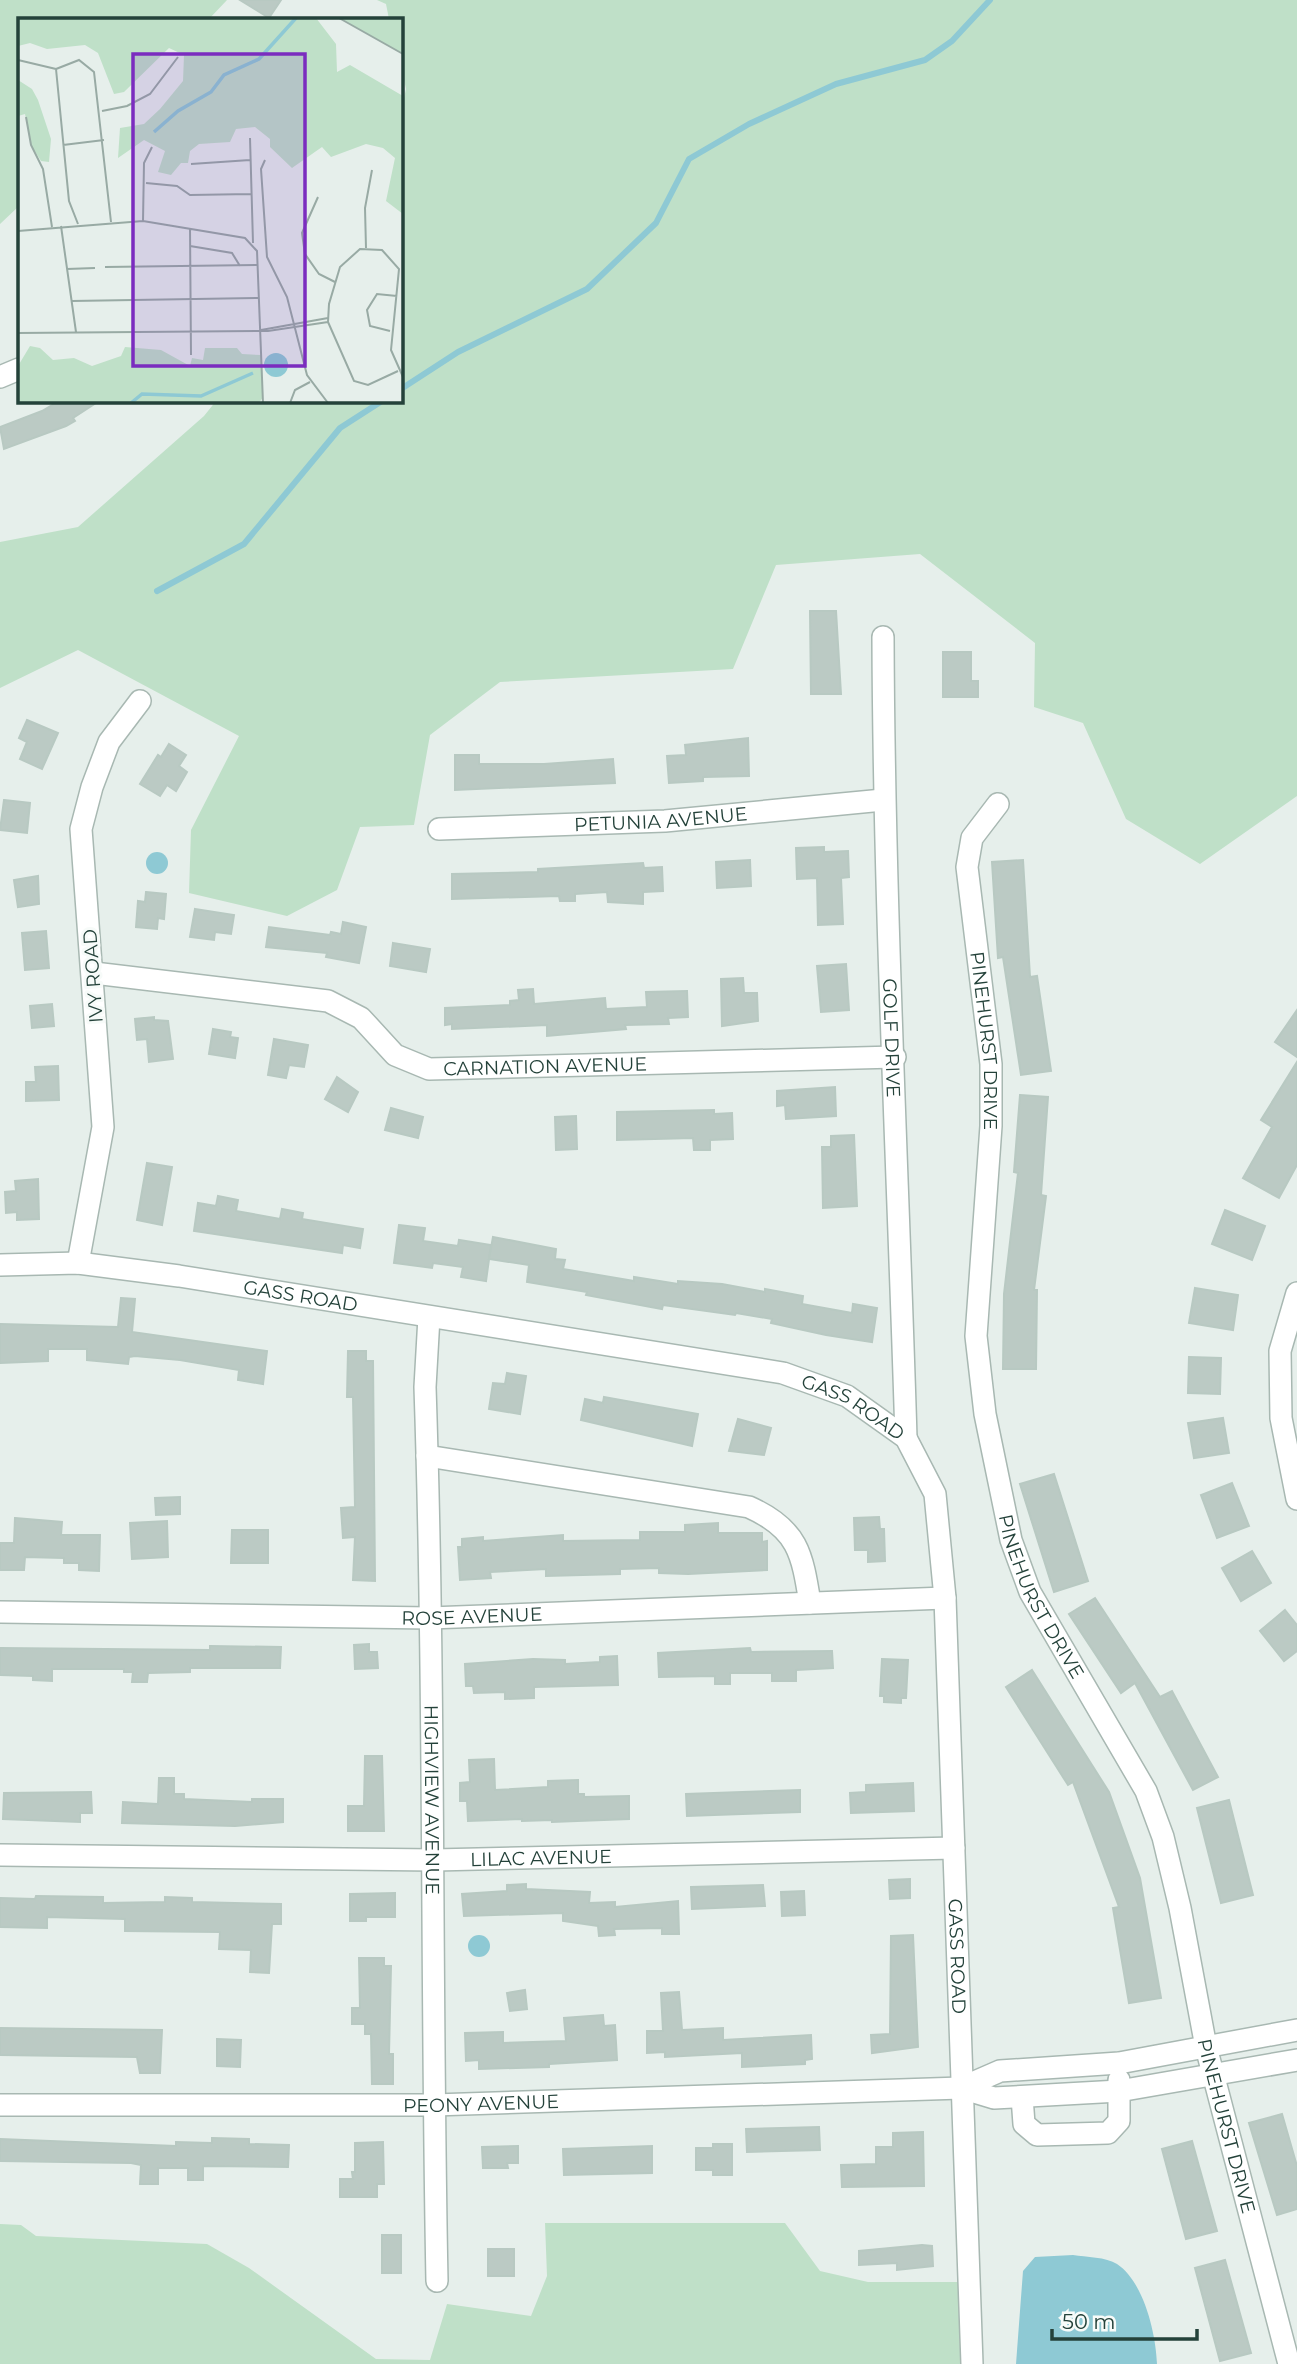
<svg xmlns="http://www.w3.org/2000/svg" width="1297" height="2364" font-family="Montserrat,sans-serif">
<rect width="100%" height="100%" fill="#e6efeb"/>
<g fill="#bfe0c8">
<polygon points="0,0 227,0 209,19 19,19 19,206 0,224"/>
<polygon points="377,0 1297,0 1297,796 1200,864 1126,819 1083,723 1034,707 1035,643 920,554 776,565 733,669 500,682 430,735 414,825 360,827 337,890 287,916 189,893 191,830 239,736 78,650 0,688 0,542 78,527 204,416 216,401 401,401 401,111 406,89 401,66 401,19 389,19 386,4"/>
<polygon points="545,2223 785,2223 820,2271 868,2282 968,2282 972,2364 0,2364 0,2224 21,2225 36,2236 207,2244 249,2268 376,2359 430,2360 447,2304 531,2316 547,2276"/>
</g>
<g fill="#8ec9d4">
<circle cx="157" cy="863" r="11"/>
<circle cx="479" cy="1946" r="11"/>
<path d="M1073,2255C1086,2257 1106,2257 1117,2264C1144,2282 1156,2334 1157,2364H1016L1023,2271L1035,2257Z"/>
</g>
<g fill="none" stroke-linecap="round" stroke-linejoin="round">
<g stroke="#8ec9d4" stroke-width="6">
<polyline points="401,389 458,352 587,289 656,223 689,159 749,124 836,84 925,60 952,41 990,0"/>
<polyline points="157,591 244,544 340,428 382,401"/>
</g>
</g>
<g fill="#bbcac4" stroke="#b8c9c2" stroke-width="2">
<polygon points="240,0 281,0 269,18"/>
<polygon points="59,401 99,401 73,418 75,421 66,426 4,449 0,427 42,411"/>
<polygon points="810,611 836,611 841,694 811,694"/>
<polygon points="943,652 971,652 971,681 978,681 978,697 943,697"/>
<polygon points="27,720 58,733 42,769 20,759 27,742 19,738"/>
<polygon points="748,738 749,776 703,777 703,781 669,783 667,756 686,755 685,745"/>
<polygon points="169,744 186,755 179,766 187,772 176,791 167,785 160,796 140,784 158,755 161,757"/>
<polygon points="455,755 479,755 479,764 544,764 613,759 615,783 455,790"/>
<polygon points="4,800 30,803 27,833 0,830"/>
<polygon points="824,847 824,852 848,851 849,877 841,878 843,924 818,925 817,878 797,879 796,848"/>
<polygon points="750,860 751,886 717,888 716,862"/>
<polygon points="1023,860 1030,977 1037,976 1051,1071 1021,1075 1003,957 998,958 992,862"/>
<polygon points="643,863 644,868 662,867 663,891 643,892 643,904 608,902 607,892 575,894 575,901 560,901 559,896 452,899 452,874 538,872 538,869"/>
<polygon points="38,876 39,904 18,907 14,880"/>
<polygon points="146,892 166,894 164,919 158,918 157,929 136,927 138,901 145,902"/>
<polygon points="195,909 234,915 231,934 215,932 214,940 190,937"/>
<polygon points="343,922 366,927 359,963 326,957 327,953 266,947 269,927 330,935 331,932 341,934"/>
<polygon points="46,931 49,968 25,970 22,933"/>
<polygon points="393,943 430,949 426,972 390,966"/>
<polygon points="846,964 849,1010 821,1012 817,966"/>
<polygon points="743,978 744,993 757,993 758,1021 722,1026 721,979"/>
<polygon points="533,989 534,1004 605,998 606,1009 647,1007 646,992 687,991 688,1017 668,1018 669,1024 625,1025 626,1029 547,1036 547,1025 452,1029 452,1024 445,1025 445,1008 510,1005 510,1001 519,1000 518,990"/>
<polygon points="52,1004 54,1026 32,1028 30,1006"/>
<polygon points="1297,1010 1297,1057 1275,1042"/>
<polygon points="154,1017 154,1020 168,1021 173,1059 149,1062 147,1039 137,1040 135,1019"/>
<polygon points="213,1029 231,1032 230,1037 238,1038 235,1058 209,1054"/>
<polygon points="274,1039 308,1045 304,1067 289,1065 286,1078 268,1075"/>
<polygon points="1297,1062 1297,1165 1279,1198 1243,1178 1272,1127 1261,1120"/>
<polygon points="58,1066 59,1100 26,1101 26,1082 36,1082 35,1067"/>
<polygon points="337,1077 358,1092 348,1112 325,1099"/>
<polygon points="835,1087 836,1116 786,1119 785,1105 777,1106 777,1091"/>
<polygon points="1020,1095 1048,1097 1041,1195 1046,1196 1034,1290 1037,1290 1036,1369 1003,1369 1004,1294 1018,1173 1014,1172"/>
<polygon points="391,1108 423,1117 418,1138 385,1130"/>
<polygon points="714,1110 714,1114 732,1113 733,1139 710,1140 710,1150 694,1150 693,1138 617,1140 617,1112"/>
<polygon points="576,1116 577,1149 556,1150 555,1117"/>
<polygon points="854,1135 857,1206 823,1208 822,1147 831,1147 831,1136"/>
<polygon points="147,1163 172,1167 162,1225 137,1220"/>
<polygon points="38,1179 39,1219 17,1220 17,1212 6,1213 5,1192 16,1191 15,1181"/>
<polygon points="218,1196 238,1200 236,1211 280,1219 282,1209 303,1213 302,1219 363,1229 360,1248 343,1245 342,1253 194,1231 198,1203 216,1206"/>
<polygon points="1225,1210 1265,1226 1252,1260 1212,1244"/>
<polygon points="399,1225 425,1228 423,1241 458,1246 459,1240 491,1245 486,1281 461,1277 463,1267 433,1263 432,1268 394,1263"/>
<polygon points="493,1237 556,1249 555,1259 565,1260 563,1269 634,1281 634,1277 678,1284 678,1281 722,1284 765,1292 765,1289 803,1296 802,1304 852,1313 853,1304 877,1308 872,1342 826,1335 771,1323 772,1319 736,1313 735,1315 663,1305 662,1309 586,1295 587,1292 527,1282 529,1265 489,1259"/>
<polygon points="1195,1288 1238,1295 1233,1330 1189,1323"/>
<polygon points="121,1298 135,1299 132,1332 267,1351 263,1384 238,1380 239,1370 180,1360 135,1356 129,1357 128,1364 87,1360 87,1349 48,1349 48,1361 0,1363 0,1324 118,1327"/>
<polygon points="348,1351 366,1351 366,1361 373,1361 375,1581 353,1580 355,1537 343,1538 341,1508 355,1507 353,1397 347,1397"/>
<polygon points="1189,1357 1221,1358 1220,1394 1188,1393"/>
<polygon points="507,1373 526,1376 520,1414 489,1409 493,1383 505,1384"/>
<polygon points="604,1397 698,1414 692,1446 581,1420 585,1399 603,1403"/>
<polygon points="1223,1418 1229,1453 1194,1458 1188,1423"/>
<polygon points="738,1419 771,1428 764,1455 729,1451"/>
<polygon points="1054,1474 1088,1581 1054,1592 1020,1484"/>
<polygon points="1232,1483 1249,1526 1217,1538 1201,1495"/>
<polygon points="180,1497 180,1514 156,1515 155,1498"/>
<polygon points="879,1517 880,1529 884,1529 885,1561 868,1562 868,1550 855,1550 854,1518"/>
<polygon points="15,1518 62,1522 61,1535 100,1535 99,1571 79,1570 79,1563 64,1563 64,1558 25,1557 24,1570 0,1570 0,1543 14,1543"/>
<polygon points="167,1521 168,1557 132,1559 130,1523"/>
<polygon points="718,1523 718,1533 762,1533 762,1542 767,1541 767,1570 688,1574 659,1573 659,1568 620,1569 620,1574 546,1576 546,1569 490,1572 491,1578 460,1580 458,1547 462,1547 462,1539 483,1537 483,1541 563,1535 563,1541 640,1540 640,1532 685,1532 685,1525"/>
<polygon points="232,1530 268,1530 268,1563 231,1563"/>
<polygon points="1252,1551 1271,1583 1241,1601 1222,1568"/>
<polygon points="1095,1598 1160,1697 1172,1691 1218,1777 1193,1790 1135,1683 1121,1693 1069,1614"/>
<polygon points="1285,1610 1297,1625 1297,1651 1284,1661 1260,1631"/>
<polygon points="369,1644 369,1652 377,1652 378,1668 355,1669 354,1645"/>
<polygon points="210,1646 281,1647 280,1668 190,1668 190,1672 148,1673 147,1682 132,1682 133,1672 124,1672 124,1669 52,1669 52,1681 33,1680 33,1676 0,1675 0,1648 210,1650"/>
<polygon points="750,1648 751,1652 832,1651 833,1668 796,1670 796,1681 772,1681 772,1673 730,1673 730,1684 715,1684 715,1676 659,1677 658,1653"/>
<polygon points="617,1656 618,1685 534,1687 534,1698 505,1699 505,1692 474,1693 473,1686 466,1686 465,1664 533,1659 565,1660 565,1664 600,1662 600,1657"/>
<polygon points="882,1659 908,1660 906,1698 901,1698 901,1703 884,1702 884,1696 880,1696"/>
<polygon points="1032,1670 1109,1792 1140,1878 1161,1998 1129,2003 1113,1908 1119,1907 1073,1782 1068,1785 1006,1687"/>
<polygon points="365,1756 382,1756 384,1831 348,1831 348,1806 364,1806"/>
<polygon points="494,1759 495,1790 548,1787 548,1781 578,1780 578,1794 584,1794 584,1797 629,1796 629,1819 552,1822 552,1820 522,1821 522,1819 468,1821 467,1801 460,1801 460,1783 470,1782 469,1760"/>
<polygon points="159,1778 174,1778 174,1794 184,1794 184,1799 252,1802 252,1799 283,1799 283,1822 235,1826 122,1823 123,1802 158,1804"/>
<polygon points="913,1783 914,1811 851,1813 850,1793 866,1792 866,1785"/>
<polygon points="800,1790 800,1812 687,1816 686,1794"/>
<polygon points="91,1792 92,1813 80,1813 80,1822 3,1819 4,1793"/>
<polygon points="1229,1800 1253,1895 1221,1903 1197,1808"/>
<polygon points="910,1879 910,1898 890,1899 889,1880"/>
<polygon points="526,1884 526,1889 590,1892 589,1903 615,1902 615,1907 678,1901 679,1934 662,1934 662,1928 614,1929 615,1935 599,1936 598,1926 563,1921 563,1913 464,1916 462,1894 507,1891 507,1885"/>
<polygon points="763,1885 765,1906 692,1909 691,1887"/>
<polygon points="804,1891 805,1915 782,1916 781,1892"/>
<polygon points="395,1893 395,1917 366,1917 366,1921 350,1921 350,1894"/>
<polygon points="36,1896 103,1897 103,1903 165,1902 165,1897 192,1898 192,1902 281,1904 281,1924 272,1924 269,1973 250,1972 251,1950 219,1949 220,1932 125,1931 125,1919 47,1917 47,1928 0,1927 0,1898 35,1899"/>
<polygon points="913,1935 918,2047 872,2053 871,2035 890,2034 891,1936"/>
<polygon points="359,1958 384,1958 384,1966 391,1966 389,2054 393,2054 393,2084 372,2084 371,2034 365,2034 365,2024 352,2024 352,2008 360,2008"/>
<polygon points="525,1990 527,2009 510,2011 507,1993"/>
<polygon points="679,1992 682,2030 723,2028 723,2040 811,2035 812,2059 805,2060 805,2064 742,2067 742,2053 665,2057 665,2052 647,2053 647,2031 663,2031 661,1993"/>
<polygon points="603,2015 604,2026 615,2025 617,2060 549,2064 549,2067 479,2069 479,2060 466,2061 465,2033 503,2032 503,2043 566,2041 564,2018"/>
<polygon points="0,2028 162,2030 160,2073 140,2073 137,2057 0,2055"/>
<polygon points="217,2039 241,2040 240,2067 217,2066"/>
<polygon points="1282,2114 1297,2166 1297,2209 1277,2215 1249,2123"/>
<polygon points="819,2127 820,2150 747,2152 746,2129"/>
<polygon points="923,2132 924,2186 842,2187 841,2165 876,2164 876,2147 893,2147 893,2133"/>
<polygon points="212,2138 249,2139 249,2144 289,2145 288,2167 203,2166 203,2180 188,2180 188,2168 158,2168 158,2184 140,2184 141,2165 131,2163 0,2161 0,2139 176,2146 176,2142 212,2143"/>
<polygon points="1192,2141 1217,2231 1186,2239 1162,2149"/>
<polygon points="383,2142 384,2184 377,2184 377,2197 340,2197 340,2179 353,2179 352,2172 355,2172 355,2143"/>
<polygon points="713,2144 732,2144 732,2175 713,2175 713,2170 696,2170 696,2148 713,2148"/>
<polygon points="518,2146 518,2163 507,2163 508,2168 483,2168 482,2147"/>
<polygon points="652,2146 652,2173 564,2175 563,2149"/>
<rect x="382" y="2235" width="19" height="38"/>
<polygon points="922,2245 932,2246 933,2266 897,2270 897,2263 859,2265 859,2251"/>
<rect x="488" y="2249" width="26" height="27"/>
<polygon points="1225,2260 1251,2353 1220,2361 1195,2268"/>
</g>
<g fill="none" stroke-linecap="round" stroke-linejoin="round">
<g stroke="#a8b8b2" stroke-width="24">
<g id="minor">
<polyline points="0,377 19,369"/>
<path id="s1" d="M883,637C884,904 898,1171 906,1438"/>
<path id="s2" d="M998,804L972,838L967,867L991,1064V1126L976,1336L985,1414L1011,1540L1030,1592L1146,1791L1163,1837L1180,1908L1206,2047L1289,2364"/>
<path id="s3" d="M439,829L665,821L883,800"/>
<path id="s4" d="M94,973L328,1001L361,1018L395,1055L429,1069L895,1057"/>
<polyline points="78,1263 103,1127 81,829 92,787 109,742 140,701"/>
<path id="s5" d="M0,1265L78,1263L179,1276L783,1373L847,1396L906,1438L935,1494L945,1598L972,2364"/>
<polyline points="1297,1293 1280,1351 1281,1418 1297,1499"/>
<path id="s6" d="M429,1317L425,1387C435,1685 431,1983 437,2281"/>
<path d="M427,1456L749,1507C798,1529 802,1553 810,1603"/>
<path id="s7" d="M0,1612L430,1618L945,1598"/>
<path id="s8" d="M0,1855L435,1860L954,1848"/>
<polyline points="961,2088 1000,2071 1119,2063 1297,2030"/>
<polyline points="1022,2097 1024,2124 1037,2135 1108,2133 1119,2121 1119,2080"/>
<path id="s9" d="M0,2105H434L961,2088L994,2098L1119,2091L1297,2060"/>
</g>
</g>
<use href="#minor" stroke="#fff" stroke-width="21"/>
</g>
<g text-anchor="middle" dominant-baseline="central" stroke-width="6" stroke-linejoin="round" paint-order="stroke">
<g font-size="19" fill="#24423a" stroke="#f7fbf9">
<text stroke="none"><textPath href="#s3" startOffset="222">PETUNIA AVENUE</textPath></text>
<text transform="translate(93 976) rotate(-94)">IVY ROAD</text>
<text stroke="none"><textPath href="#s1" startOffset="401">GOLF DRIVE</textPath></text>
<text stroke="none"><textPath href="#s2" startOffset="247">PINEHURST DRIVE</textPath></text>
<text stroke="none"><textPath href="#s4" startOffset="476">CARNATION AVENUE</textPath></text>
<text stroke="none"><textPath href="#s5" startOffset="303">GASS ROAD</textPath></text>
<text stroke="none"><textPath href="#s5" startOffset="870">GASS ROAD</textPath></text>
<text stroke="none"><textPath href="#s2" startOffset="814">PINEHURST DRIVE</textPath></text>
<text stroke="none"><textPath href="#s7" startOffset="472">ROSE AVENUE</textPath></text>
<text stroke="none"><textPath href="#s6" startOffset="483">HIGHVIEW AVENUE</textPath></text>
<text stroke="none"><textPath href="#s8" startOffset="541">LILAC AVENUE</textPath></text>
<text stroke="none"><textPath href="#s5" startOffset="1458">GASS ROAD</textPath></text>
<text stroke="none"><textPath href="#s9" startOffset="481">PEONY AVENUE</textPath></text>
<text stroke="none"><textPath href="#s2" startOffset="1381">PINEHURST DRIVE</textPath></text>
</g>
</g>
<g transform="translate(18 18)">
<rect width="385" height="385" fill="#e6efeb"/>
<path d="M0,0H298L318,26L319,54L332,47L385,78V196L368,183L377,140L365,130L348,126L313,139L304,129L274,150L252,129V121L237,109L218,111L212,124L181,126L172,133L170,145H163L153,157L140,154L147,133L126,122L100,140L102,110L126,106L142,91L165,63L166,37L151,30L106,74L96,76L80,35L67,27L29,31L12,25L0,28ZM321,0H385V36ZM0,62L14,71L20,82L33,121L31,144L23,143L13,127L7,96L0,98ZM12,328L22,330L35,342L56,340L74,348L103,338L107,329L143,332L172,348L174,340L185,342L187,330H219L224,336L243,337L245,379L241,385H0V348Z" fill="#bfe0c8"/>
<path d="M246 347a12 12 0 1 1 24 0a12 12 0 1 1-24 0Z" fill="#8ec9d4"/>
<path fill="none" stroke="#8ec9d4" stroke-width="3.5" d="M136,114L160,93L193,74L206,57L241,41L278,0M113,385L124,376L183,378L235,355"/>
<path fill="none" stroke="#98aaa4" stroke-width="2" d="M321,0L385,36M0,42L38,51M38,51L61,42L76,54L93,204M38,51L51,183L60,206M84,93L109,88L132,76L160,39M8,99L13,127L25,151L34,209M232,120L235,225M45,127L86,122M247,142L243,151L249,239L269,279L289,357L310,385M173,146L232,142M128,165L159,168L172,177L233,176M300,179L284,215L287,236L301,256L317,264M125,203L126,145L134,129M43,208L58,314M172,210L173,337M0,213L125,203L227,220L239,233L245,385M172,228L214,235L222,248M348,230L347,190L354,152M87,249L240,247M49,251L77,250M54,283L241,280M243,312L310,300M372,313L352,308L349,292L359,276L379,278M0,315L250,313L310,304M380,353L350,367L336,363L310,304L311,286L322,249L342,231L364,232L381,251L373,332L385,359M272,385L277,372L292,364"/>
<path fill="#7b2cbf" fill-opacity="0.15" stroke="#7b2cbf" stroke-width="3.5" d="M115,36H287V348H115Z"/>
<rect width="385" height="385" fill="none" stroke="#24423a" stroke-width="3.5"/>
</g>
<path d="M1052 2329v10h145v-10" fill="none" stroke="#24423a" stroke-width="3.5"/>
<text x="1062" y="2329" font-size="21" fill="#24423a" stroke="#f7fbf9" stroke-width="5" paint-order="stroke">50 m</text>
</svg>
